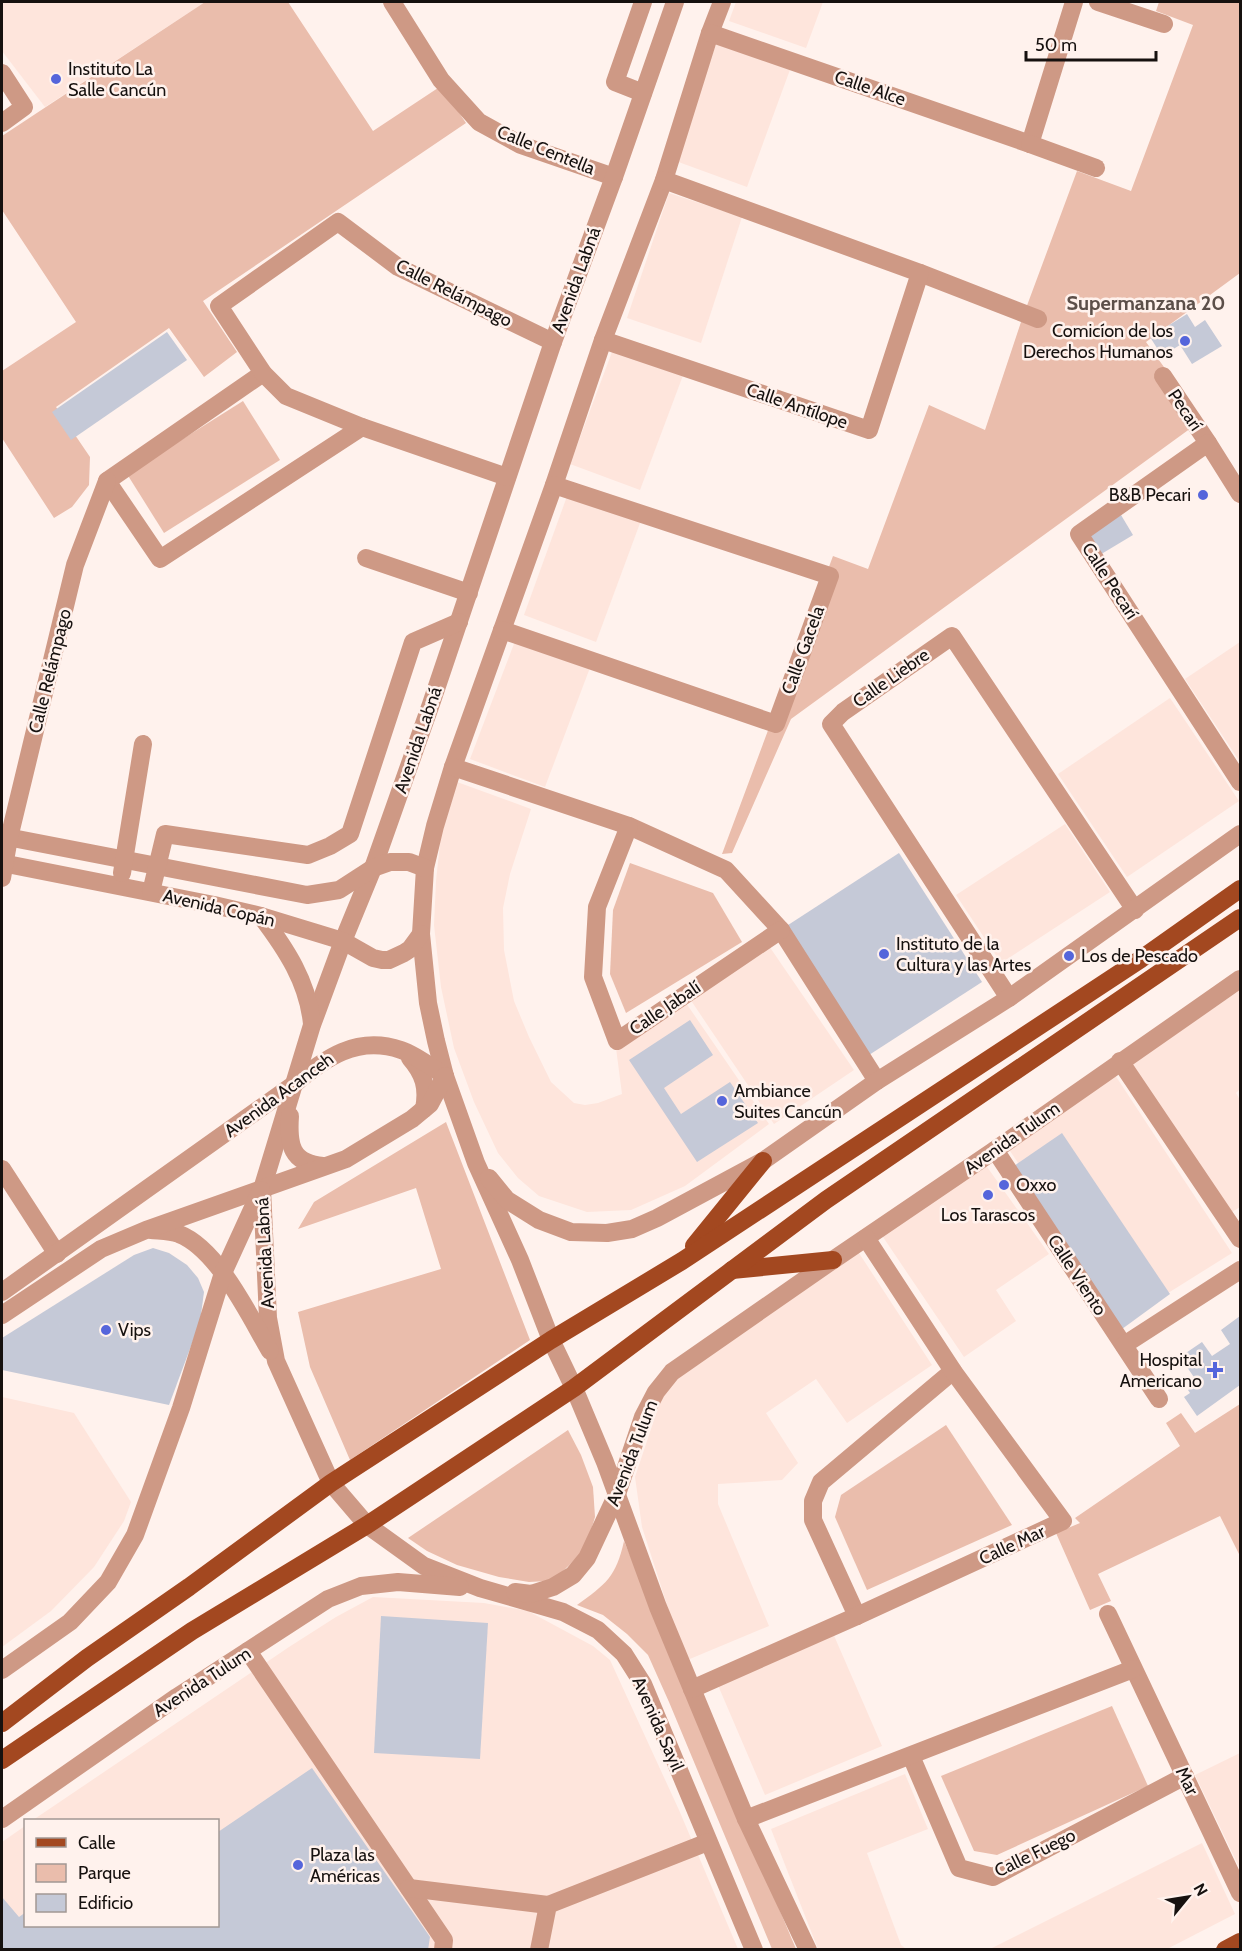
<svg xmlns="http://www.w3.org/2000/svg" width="1242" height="1951" font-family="Cabin,sans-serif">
<rect width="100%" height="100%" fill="#fff2ed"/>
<g fill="#fee5dc">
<polygon points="2,2 205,2 45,107 2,51"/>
<polygon points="736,2 823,2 806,48 729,21"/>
<polygon points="718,39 791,67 747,187 673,160"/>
<polygon points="669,193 742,217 701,343 627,318"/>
<polygon points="618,336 688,362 640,490 570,464"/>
<polygon points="570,488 643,515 596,642 524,615"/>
<polygon points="517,636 591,665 545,787 470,759"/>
<polygon points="1240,642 1240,762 1185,679"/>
<polygon points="1170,698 1239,801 1127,877 1058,774"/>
<polygon points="457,782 531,809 510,874 503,908 504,950 514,1001 529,1037 551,1082 574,1103 585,1105 598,1103 622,1094 616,1048 686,1003 769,1124 685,1186 631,1210 587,1212 539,1196 518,1178 498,1153 474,1102 454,1048 441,987 434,925 436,881 441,834"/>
<polygon points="1065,824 1110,892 1001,963 956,895"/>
<polygon points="769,946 854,1070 774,1124 690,999"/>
<polygon points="1240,990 1240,1089 1236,1093 1240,1100 1240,1207 1232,1212 1131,1065"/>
<polygon points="1115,1075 1232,1253 1125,1320 1008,1148"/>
<polygon points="985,1164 1049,1254 996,1290 1016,1321 964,1357 881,1234"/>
<polygon points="857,1250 932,1365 847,1423 816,1379 766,1413 798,1463 782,1480 718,1484 718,1504 769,1626 685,1661 642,1527 635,1477 661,1399 677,1373"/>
<polygon points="2,1397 74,1413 131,1502 124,1521 94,1567 51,1611 2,1647"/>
<polygon points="373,1597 484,1603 528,1611 593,1646 610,1660 679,1810 738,1949 2,1949 2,1842 25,1826 26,1926 218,1926 218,1820 33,1820 289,1647 336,1617"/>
<polygon points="832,1631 882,1746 765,1795 717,1683"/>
<polygon points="1240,1753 1240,1869 1195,1775"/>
<polygon points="905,1774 928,1829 867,1853 901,1945 906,1949 818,1949 771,1829"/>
<polygon points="1202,1843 1235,1914 1167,1949 990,1949"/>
</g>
<g fill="#eabdac">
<polygon points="205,2 288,2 373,131 441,86 466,123 203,301 237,352 204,377 169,328 56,407 90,457 89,485 72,507 54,518 2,438 2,371 76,322 2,210 2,136"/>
<polygon points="1159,2 1240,2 1240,273 1146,342 1202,420 791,719 732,853 722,854 833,556 868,569 929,405 985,430 1022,319 1077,171 1131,191 1193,25 1156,11"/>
<polygon points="243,401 280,460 164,533 127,474"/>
<polygon points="630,863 713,893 742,942 626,1013 610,974 613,910"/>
<polygon points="446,1122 530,1340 350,1460 310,1367 298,1312 441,1269 416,1188 298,1229 314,1202"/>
<polygon points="1240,1404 1240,1553 1239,1554 1220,1516 1098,1574 1111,1601 1090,1610 1056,1533 1080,1523 1075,1518 1180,1446 1166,1423 1181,1413 1195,1433"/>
<polygon points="946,1425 1012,1525 867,1590 835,1517 841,1495"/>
<polygon points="568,1430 581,1455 593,1487 595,1517 585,1550 561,1573 547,1581 529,1582 499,1577 457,1565 427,1551 408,1538"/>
<path d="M624,1541L796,1949H772L669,1702L648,1655L627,1634L603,1615L577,1605C606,1584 616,1577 624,1541Z"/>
<polygon points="1112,1706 1148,1786 997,1855 974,1851 941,1776"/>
</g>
<g fill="#c5c9d7">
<polygon points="1187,314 1195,327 1205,320 1222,346 1192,364 1180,345 1162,356 1150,337"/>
<polygon points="167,332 187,360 71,440 52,412"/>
<polygon points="1121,515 1133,535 1098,556 1086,536"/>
<polygon points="899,853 982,982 869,1055 785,927"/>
<polygon points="690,1020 713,1055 664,1088 681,1114 730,1082 758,1123 697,1162 629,1060"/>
<polygon points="1062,1133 1170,1294 1122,1329 1011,1168"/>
<polygon points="153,1248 169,1253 187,1265 198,1278 204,1292 200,1322 169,1405 2,1370 2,1338 134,1255"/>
<polygon points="1240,1316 1240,1385 1197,1416 1184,1397 1190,1393 1188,1390 1198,1383 1180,1357 1202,1342 1212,1356 1230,1344 1221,1330"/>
<polygon points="381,1616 488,1623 480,1759 374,1753"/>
<polygon points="312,1768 430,1937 428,1950 2,1950 2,1897 19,1917 26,1912 26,1926 218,1926 218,1832"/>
</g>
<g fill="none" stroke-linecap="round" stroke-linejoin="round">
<g stroke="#ce9985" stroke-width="18">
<polyline points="392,2 441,80 479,122 521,145 614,177"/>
<polyline points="643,2 615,82 643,93"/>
<polyline points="675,2 614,177 553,342 431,704 373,868 343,941 312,1025 262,1189 268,1318 276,1361 331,1483 367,1525 424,1566 480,1588 563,1612 598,1630 624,1654 643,1684 754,1950"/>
<polyline points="722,2 710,33 664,180 603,340 554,485 453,767 435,826 425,868 421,934 428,1003 436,1041 445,1076 476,1163 520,1260 551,1340 574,1388 605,1462 658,1607 746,1819 808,1950"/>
<polyline points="1098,2 1164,24"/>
<polyline points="710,33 1030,144 1074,2"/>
<polyline points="2,73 24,107 2,123"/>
<polyline points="1030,144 1096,168"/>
<polyline points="920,273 1038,319"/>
<polyline points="603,340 869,430 920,273 664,180"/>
<polyline points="263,373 107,481 160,559 362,427"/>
<polyline points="1163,376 1208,443"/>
<polyline points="507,477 362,427 286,396 263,373 219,306 338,222 398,267 553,342"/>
<polyline points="1240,494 1208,443 1079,534 1240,782"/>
<polyline points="366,558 469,593"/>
<polyline points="502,630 776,724 830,576 554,485"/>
<polyline points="453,767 629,826 726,870 781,930 877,1081"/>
<polyline points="629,826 597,907 593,977 617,1041 781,930"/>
<polyline points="2,836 307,895 339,890 373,868 390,862 409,862 425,868"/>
<polyline points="2,863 214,905 261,916 343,941 373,958 382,960 389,960 404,953 410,949 421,934"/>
<polyline points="122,873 143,744"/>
<polyline points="2,878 9,838 75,565 107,481"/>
<polyline points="151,892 165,834 308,855 330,846 350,834 413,642 459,622"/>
<path d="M261,916C286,949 308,982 312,1024"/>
<polyline points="1009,998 831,724 843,712 952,636 1135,910"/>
<path d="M410,1058C424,1074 428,1088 424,1109"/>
<polyline points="1120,1061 1240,1239"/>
<path d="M290,1116C288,1145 291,1163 323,1166"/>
<polyline points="995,1150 1159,1399"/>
<polyline points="2,1169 57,1254"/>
<polyline points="489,1178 507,1200 539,1220 571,1232 607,1233 632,1229 657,1218 763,1161 877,1081 1009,998 1240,834"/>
<path d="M151,1230C160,1231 170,1231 179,1234C218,1249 250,1317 270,1351"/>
<path d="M2,1292L293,1085C325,1058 357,1035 401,1050C416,1055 431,1067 445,1076"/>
<polyline points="2,1315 101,1249 146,1230 346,1159 412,1119 430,1104 445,1076"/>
<polyline points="1124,1345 1240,1270"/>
<polyline points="515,1592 531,1594 553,1587 573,1575 587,1558 617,1494 643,1417 656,1392 672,1372 833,1260 995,1150 1240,979"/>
<polyline points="1108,1614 1240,1893"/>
<polyline points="857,1616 813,1520 813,1501 821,1482 953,1371"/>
<polyline points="248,1651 444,1940 443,1950"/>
<polyline points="2,1670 70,1622 108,1582 135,1535 181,1408 223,1273 261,1190"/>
<polyline points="692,1689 857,1616 1063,1521 953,1371 866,1238"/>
<polyline points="911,1756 959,1868 993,1877 1185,1776"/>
<polyline points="2,1819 177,1697 328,1599 361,1586 398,1582 460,1587"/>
<polyline points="746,1819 1133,1669"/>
<polyline points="409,1888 548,1905"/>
<polyline points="539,1950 548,1905 708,1842"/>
</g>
<g stroke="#a34820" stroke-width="18">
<polyline points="694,1246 763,1161"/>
<polyline points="732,1270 833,1260"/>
<polyline points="2,1723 87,1658 189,1587 331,1483 551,1340 682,1261 1141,959 1240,889"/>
<polyline points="2,1760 192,1631 367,1525 574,1388 826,1200 1240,918"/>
<polyline points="1225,1950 1240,1942"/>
</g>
</g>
<g fill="#5565db" stroke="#fff2ed" stroke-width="2">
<circle cx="56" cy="79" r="6"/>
<circle cx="1185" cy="341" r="6"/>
<circle cx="1203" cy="495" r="6"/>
<circle cx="884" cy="954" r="6"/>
<circle cx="1069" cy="956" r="6"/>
<circle cx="722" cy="1101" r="6"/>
<circle cx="1004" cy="1185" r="6"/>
<circle cx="988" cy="1195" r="6"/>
<circle cx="106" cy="1330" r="6"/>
<path d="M1212 1361h6v6h6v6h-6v6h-6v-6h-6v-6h6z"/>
<circle cx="298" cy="1865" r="6"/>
</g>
<g text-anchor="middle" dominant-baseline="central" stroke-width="5" stroke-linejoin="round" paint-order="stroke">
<g font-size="18" fill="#16110f" stroke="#fff2ed" text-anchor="start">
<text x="68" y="69">Instituto La<tspan x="68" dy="21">Salle Cancún</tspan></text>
<text x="1173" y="331" text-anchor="end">Comicíon de los<tspan x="1173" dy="21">Derechos Humanos</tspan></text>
<text x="1191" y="495" text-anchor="end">B&amp;B Pecari</text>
<text x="896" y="944">Instituto de la<tspan x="896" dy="21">Cultura y las Artes</tspan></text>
<text x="1081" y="956">Los de Pescado</text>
<text x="734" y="1091">Ambiance<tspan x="734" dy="21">Suites Cancún</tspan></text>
<text x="1016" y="1185">Oxxo</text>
<text x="988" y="1215" text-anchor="middle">Los Tarascos</text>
<text x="118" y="1330">Vips</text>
<text x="1202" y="1360" text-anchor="end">Hospital<tspan x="1202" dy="21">Americano</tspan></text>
<text x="310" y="1855">Plaza las<tspan x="310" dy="21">Américas</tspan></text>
</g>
<g font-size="18" fill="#16110f" stroke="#fff2ed">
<text transform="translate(870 88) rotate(19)">Calle Alce</text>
<text transform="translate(546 150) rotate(22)">Calle Centella</text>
<text transform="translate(576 280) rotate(-70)">Avenida Labná</text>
<text transform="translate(454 293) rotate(27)">Calle Relámpago</text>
<text transform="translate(797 406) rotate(19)">Calle Antílope</text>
<text transform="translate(1185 410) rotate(56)">Pecarí</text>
<text transform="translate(1110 581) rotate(57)">Calle Pecarí</text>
<text transform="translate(803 650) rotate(-70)">Calle Gacela</text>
<text transform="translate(50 671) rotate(-76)">Calle Relámpago</text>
<text transform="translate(891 678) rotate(-35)">Calle Liebre</text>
<text transform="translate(418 740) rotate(-71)">Avenida Labná</text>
<text transform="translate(219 908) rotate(13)">Avenida Copán</text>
<text transform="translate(665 1008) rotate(-34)">Calle Jabalí</text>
<text transform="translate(279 1095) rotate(-36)">Avenida Acanceh</text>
<text transform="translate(1012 1138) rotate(-35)">Avenida Tulum</text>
<text transform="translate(265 1253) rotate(-93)">Avenida Labná</text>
<text transform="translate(1077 1275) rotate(57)">Calle Viento</text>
<text transform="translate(632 1453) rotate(-69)">Avenida Tulum</text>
<text transform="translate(1012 1545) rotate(-25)">Calle Mar</text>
<text transform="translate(202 1682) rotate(-33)">Avenida Tulum</text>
<text transform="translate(658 1724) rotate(66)">Avenida Sayil</text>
<text transform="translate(1187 1781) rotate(64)">Mar</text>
<text transform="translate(1035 1853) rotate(-26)">Calle Fuego</text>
</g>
<g font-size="20" font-weight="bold" fill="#5c4f49" stroke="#fff2ed">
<text x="1146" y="303">Supermanzana 20</text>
</g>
</g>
<rect width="1242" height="1951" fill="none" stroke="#16110f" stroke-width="6"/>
<rect x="24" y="1819" width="195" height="108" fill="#fff2ed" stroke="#a29894" stroke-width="1.5"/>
<rect x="36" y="1838" width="30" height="9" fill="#a34820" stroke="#a29894" stroke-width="1.5"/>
<text x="78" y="1849" font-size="18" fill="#16110f">Calle</text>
<rect x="36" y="1864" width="30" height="18" fill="#eabdac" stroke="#a29894" stroke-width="1.5"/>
<text x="78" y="1879" font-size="18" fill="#16110f">Parque</text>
<rect x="36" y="1894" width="30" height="18" fill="#c5c9d7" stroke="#a29894" stroke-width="1.5"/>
<text x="78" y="1909" font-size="18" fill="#16110f">Edificio</text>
<g transform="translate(1188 1897) rotate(60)" stroke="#fff2ed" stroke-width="4.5" paint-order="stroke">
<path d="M0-4.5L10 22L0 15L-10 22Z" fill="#16110f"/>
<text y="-9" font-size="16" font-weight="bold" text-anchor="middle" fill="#16110f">N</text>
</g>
<path d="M1026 51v9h130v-9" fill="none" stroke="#16110f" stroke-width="3"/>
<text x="1035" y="51" font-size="18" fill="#16110f" stroke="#fff2ed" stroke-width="4.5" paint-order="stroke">50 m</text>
</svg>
